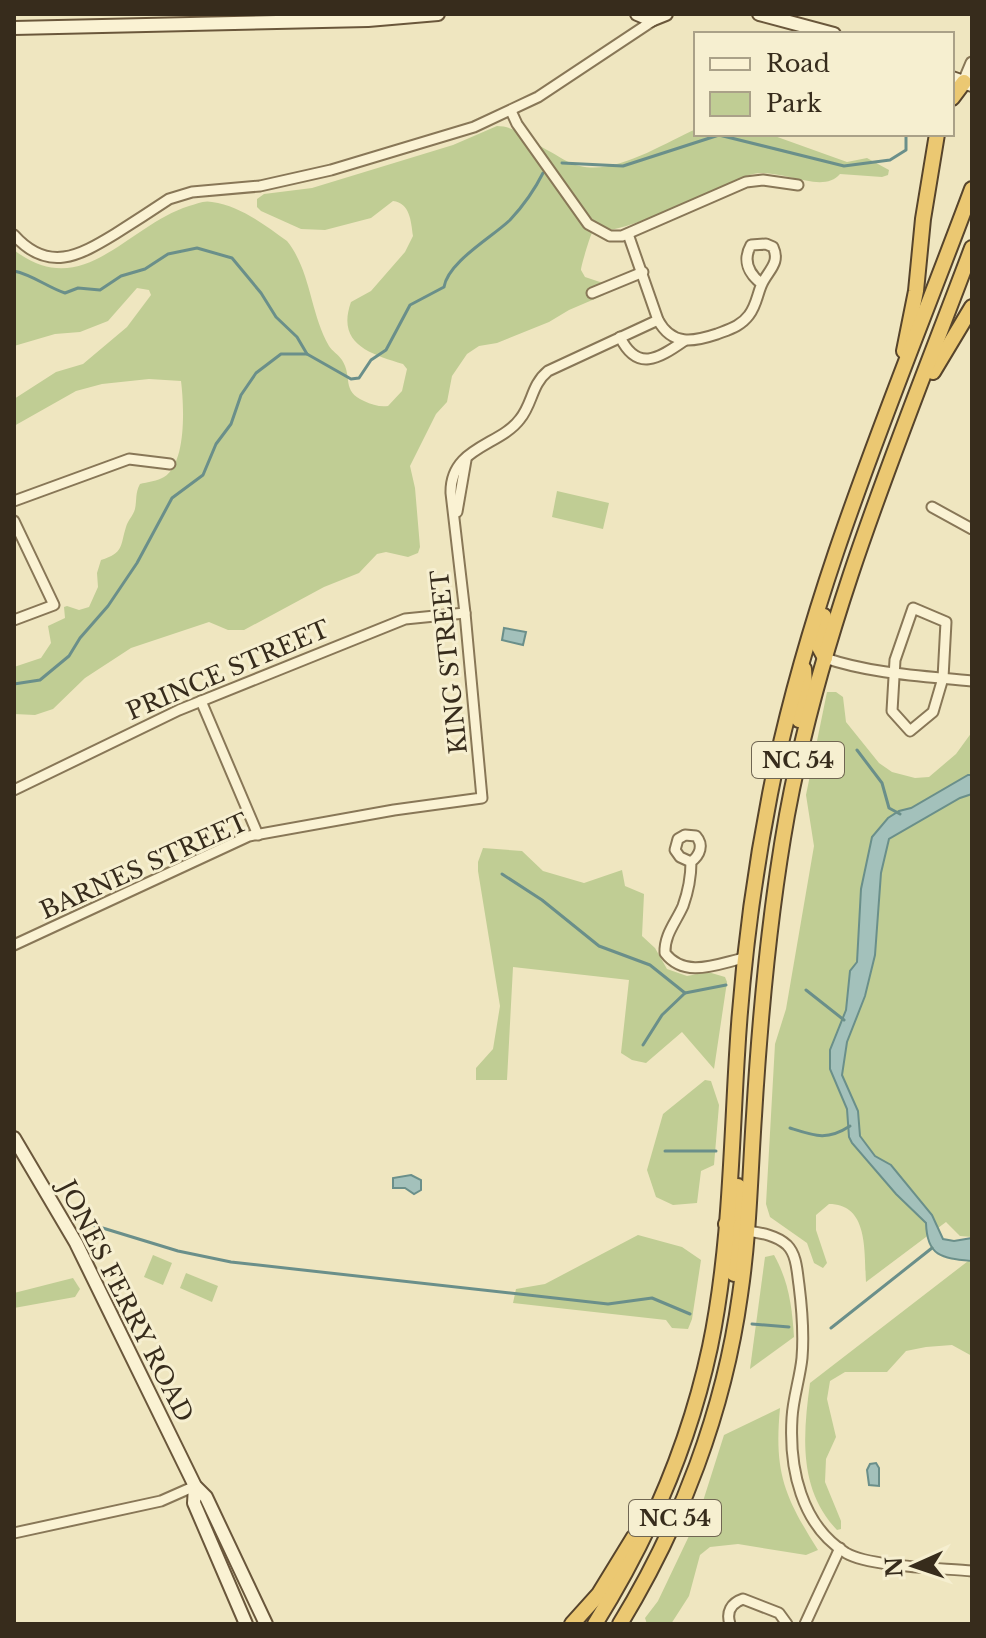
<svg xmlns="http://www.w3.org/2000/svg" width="986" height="1638" font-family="'Libre Baskerville',serif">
<rect width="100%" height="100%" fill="#efe6c0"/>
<g fill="#c0cd94">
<path d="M497,126C516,126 531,141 547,150C557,155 569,164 580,166C616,175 664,143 696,129V134H769L847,162L867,158L889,170L888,175L882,177L840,174C823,195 780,168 753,174C743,176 734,182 725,185C681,203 639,228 592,233C590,236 581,266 581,270L585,277L603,283L604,295L569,310L549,322L497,343L479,346L467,354L452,376L447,402L436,414L410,466L415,488L420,547L418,553L408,557L386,552L377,554L359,573L324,587L244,630H228L209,622L131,648L85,678L53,709L35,715L14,714V667L41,658L51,643L48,626L65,618L64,607L67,606L79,610L89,607L98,587L97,573L101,560C124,553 120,546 126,527C128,520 133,516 135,509C137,500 135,493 140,484C147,482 158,481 164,477C187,463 184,405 181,381L149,379L102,384L76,391L14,426V399L56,372L83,364L127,327L151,295L149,290L137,288L108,321L80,332L55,334L14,346V250C83,303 126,226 189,206C196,204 204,200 212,202C241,206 264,225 287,241C311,271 310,313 329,346C332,351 338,354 342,360C353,377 341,391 364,401C372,405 380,407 388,406L402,391L407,369L403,364C370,354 336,344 351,302L371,291L405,252L413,236C411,221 410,203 393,201L371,218L325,230L301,229L261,211L257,207V199L264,194L312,188L335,181L453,145Z"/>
<polygon points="557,491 609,503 603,529 552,517"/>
<path d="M827,692H836L843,697L846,722L879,763L892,772L915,778L929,777L956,754L972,732V1237L960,1236L946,1222L866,1282C864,1252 869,1204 829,1204L816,1215V1230L827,1263L823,1268L814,1263L807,1243L770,1217L766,1204L775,1044L786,1009L814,846L806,795Z"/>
<polygon points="483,848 522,851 543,871 584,883 622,870 625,886 644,894 642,936 655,948 667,969 687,976 708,972 725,977 727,982 714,1069 682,1032 646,1063 632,1060 621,1053 629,980 513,967 507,1080 476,1080 476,1068 493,1049 500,1006 478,871 478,862"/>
<polygon points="705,1080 711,1081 719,1105 714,1165 701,1171 697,1203 673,1205 656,1197 647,1170 663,1114"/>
<polygon points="638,1235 682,1247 701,1260 692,1319 688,1329 672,1328 666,1320 513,1303 516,1289 545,1284"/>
<polygon points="153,1255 172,1263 163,1285 144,1277"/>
<path d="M774,1255C789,1282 792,1307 794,1337L750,1369L765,1257Z"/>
<path d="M972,1258V1356L952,1345L926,1347L906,1351L887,1372H845L830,1381L827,1399L836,1437L826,1459L825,1482L841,1521V1529L837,1530C798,1489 803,1435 810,1383Z"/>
<polygon points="186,1273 218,1286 212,1302 180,1288"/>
<polygon points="73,1278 80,1289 75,1297 14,1308 14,1293"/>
<path d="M780,1408C774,1472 784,1496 818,1550L806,1555L738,1544L710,1547L700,1555L689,1596L671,1624H647L645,1618L658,1601L698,1517L724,1435Z"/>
</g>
<g fill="#a3c1bb" stroke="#6a8f8a" stroke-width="2">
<polygon points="504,628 526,632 523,645 502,640"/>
<path d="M968,775H972V794L960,798L889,839L881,873L875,955L865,996L847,1042L842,1075L858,1111L860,1136L875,1156L891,1165L932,1215L943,1239L954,1241L972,1238V1261C942,1258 927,1257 926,1223L896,1194L852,1143L849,1137L847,1109L830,1069V1050L846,1010L850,971L857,962L861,889L872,837L888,818L899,811L911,808Z"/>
<polygon points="411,1175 421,1180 421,1190 414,1194 405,1188 393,1188 393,1178"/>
<polygon points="876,1463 879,1468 879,1486 869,1485 867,1470 870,1464"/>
</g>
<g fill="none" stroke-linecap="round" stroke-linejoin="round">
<g stroke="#6a8f8a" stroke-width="3">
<polyline points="562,163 623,166 719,135 844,166 890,160 906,150 906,134"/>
<path d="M14,271C33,275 47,287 65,293L78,288L100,290L121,276L145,269L168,254L197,248L232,258L261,293L276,317L297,337L307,354"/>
<path d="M14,684L40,680L69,656L80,638L108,606L137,563L172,498L203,475L216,444L231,424L241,395L256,373L281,354H307L351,379L359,378L371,360L386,350L410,305L444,287C448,262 491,238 510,220C524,205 534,191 543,173"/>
<polyline points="857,750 882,783 889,808 900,814"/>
<polyline points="502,874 542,900 599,946 650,965 685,993 726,985"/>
<polyline points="806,990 844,1020"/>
<polyline points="643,1045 662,1015 685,993"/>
<path d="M790,1128C815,1136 827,1141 850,1126"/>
<polyline points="665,1151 716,1151"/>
<polyline points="83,1222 178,1251 231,1262 608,1304 652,1298 690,1314"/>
<polyline points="752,1324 789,1327"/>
<polyline points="831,1328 932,1248"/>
</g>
<g stroke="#887757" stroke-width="13">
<g id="minor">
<polyline points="511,111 517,124 588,224 610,236 622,236 746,182 763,180 798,185"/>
<path d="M628,234L658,320C672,346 693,342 717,334C730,329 741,326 749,315C756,306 757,296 761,286C767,271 781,264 773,247L766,244L751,245C742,261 749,274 762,284"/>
<path d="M14,235C48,273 79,256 115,234C134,222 151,211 169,199L192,192L260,186L331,170L474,127L538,97L654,20"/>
<polyline points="592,293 643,272"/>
<path d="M620,337C637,372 658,359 684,341"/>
<polyline points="14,501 129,459 170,464"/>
<polyline points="932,507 972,529"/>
<polyline points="457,512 466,460"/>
<polyline points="14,521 54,605 14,620"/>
<polygon points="913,608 946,622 943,678 933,712 910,731 892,711 895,660"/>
<path d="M825,658C872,674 923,676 972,681"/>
<polyline points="201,701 258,835"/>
<polyline points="14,790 179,710 405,619 465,613"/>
<path d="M691,862L680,857L675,850L678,839L685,835L696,836C704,845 700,855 691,862C691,877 688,892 683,906C676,922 664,935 665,953C685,979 717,964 744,958"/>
<path d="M14,945L249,836L394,810L482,798L465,613L451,493C450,447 500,446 520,419C533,403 531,385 548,371L658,320"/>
<path d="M748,1231C761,1233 776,1235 787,1245C797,1255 797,1272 799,1285C802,1309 804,1334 802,1358C800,1378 793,1398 792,1418C789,1468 801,1525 846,1553C870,1567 941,1568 972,1571"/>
<polyline points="14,1533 161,1501 195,1486"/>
<path d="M730,1624C726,1612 731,1603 743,1599L779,1613L787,1624"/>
<polyline points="805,1624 840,1548"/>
</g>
</g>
<g stroke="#887757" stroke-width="15">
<polyline id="tertiary" points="964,82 972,63"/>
</g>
<g stroke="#6a573b" stroke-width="16">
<g id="secondary">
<polyline points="637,14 651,20 666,14"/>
<polyline points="759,14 834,34"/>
<polyline points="14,28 368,20 438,14"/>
<polyline points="952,78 972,85"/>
<polyline points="14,1138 76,1243 195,1486 206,1497 266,1624"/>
<polyline points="195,1486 194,1503 246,1624"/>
</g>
</g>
<g stroke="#56442c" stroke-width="18">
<g id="trunk">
<polyline points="952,98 964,82"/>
<polyline points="904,351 916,291 923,219 937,134"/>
<polyline points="933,372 972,307"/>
<polyline points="824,616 819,647 825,658"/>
<polyline points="799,720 805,685 804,669"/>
<polyline points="738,1186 739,1220 746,1231"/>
<polyline points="726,1224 732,1227 735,1244 734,1274"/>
<polyline points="572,1624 599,1594 634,1537"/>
<path d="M595,1624C648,1539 689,1445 710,1347C730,1251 731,1153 737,1055C742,967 753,881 770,794C811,585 898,388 972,189"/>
<path d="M620,1624C681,1524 724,1411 740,1295C749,1235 750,1175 754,1116C760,1015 769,915 787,815C823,619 902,434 972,248"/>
</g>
</g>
<use href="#minor" stroke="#faf2d3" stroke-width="9"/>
<use href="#tertiary" stroke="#faf2d3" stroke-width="11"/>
<use href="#secondary" stroke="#faf2d3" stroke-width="12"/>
<use href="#trunk" stroke="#ebc872" stroke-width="14"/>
</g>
<g text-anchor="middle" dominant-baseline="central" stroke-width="6" stroke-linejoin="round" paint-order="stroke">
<g fill="#f6efd0" stroke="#706652" stroke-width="2">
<rect x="752" y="742" width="92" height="36" rx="6"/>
<rect x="629" y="1500" width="92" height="36" rx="6"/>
</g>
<g font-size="22" font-weight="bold" fill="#372c1c">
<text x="798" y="760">NC 54</text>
<text x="675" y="1518">NC 54</text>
</g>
<g font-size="24" fill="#372c1c" stroke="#f6efd0">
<text transform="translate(449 662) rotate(-96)">KING STREET</text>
<text transform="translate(228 670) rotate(-23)">PRINCE STREET</text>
<text transform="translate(144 866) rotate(-24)">BARNES STREET</text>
<text transform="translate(126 1301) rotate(63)">JONES FERRY ROAD</text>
</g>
</g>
<rect width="986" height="1638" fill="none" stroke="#372c1c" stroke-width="32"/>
<rect x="694" y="32" width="260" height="104" fill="#f6efd0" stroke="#aaa188" stroke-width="2"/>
<rect x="710" y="58" width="40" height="12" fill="#faf2d3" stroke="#aaa188" stroke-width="2"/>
<text x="766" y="72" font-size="24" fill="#372c1c">Road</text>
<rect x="710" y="92" width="40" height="24" fill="#c0cd94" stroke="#aaa188" stroke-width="2"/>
<text x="766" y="112" font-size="24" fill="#372c1c">Park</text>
<g transform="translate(914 1566) rotate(267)" stroke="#f6efd0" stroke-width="6" paint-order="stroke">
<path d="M0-6L14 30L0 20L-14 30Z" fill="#372c1c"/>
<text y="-12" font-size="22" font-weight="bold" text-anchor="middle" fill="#372c1c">N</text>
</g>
</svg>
